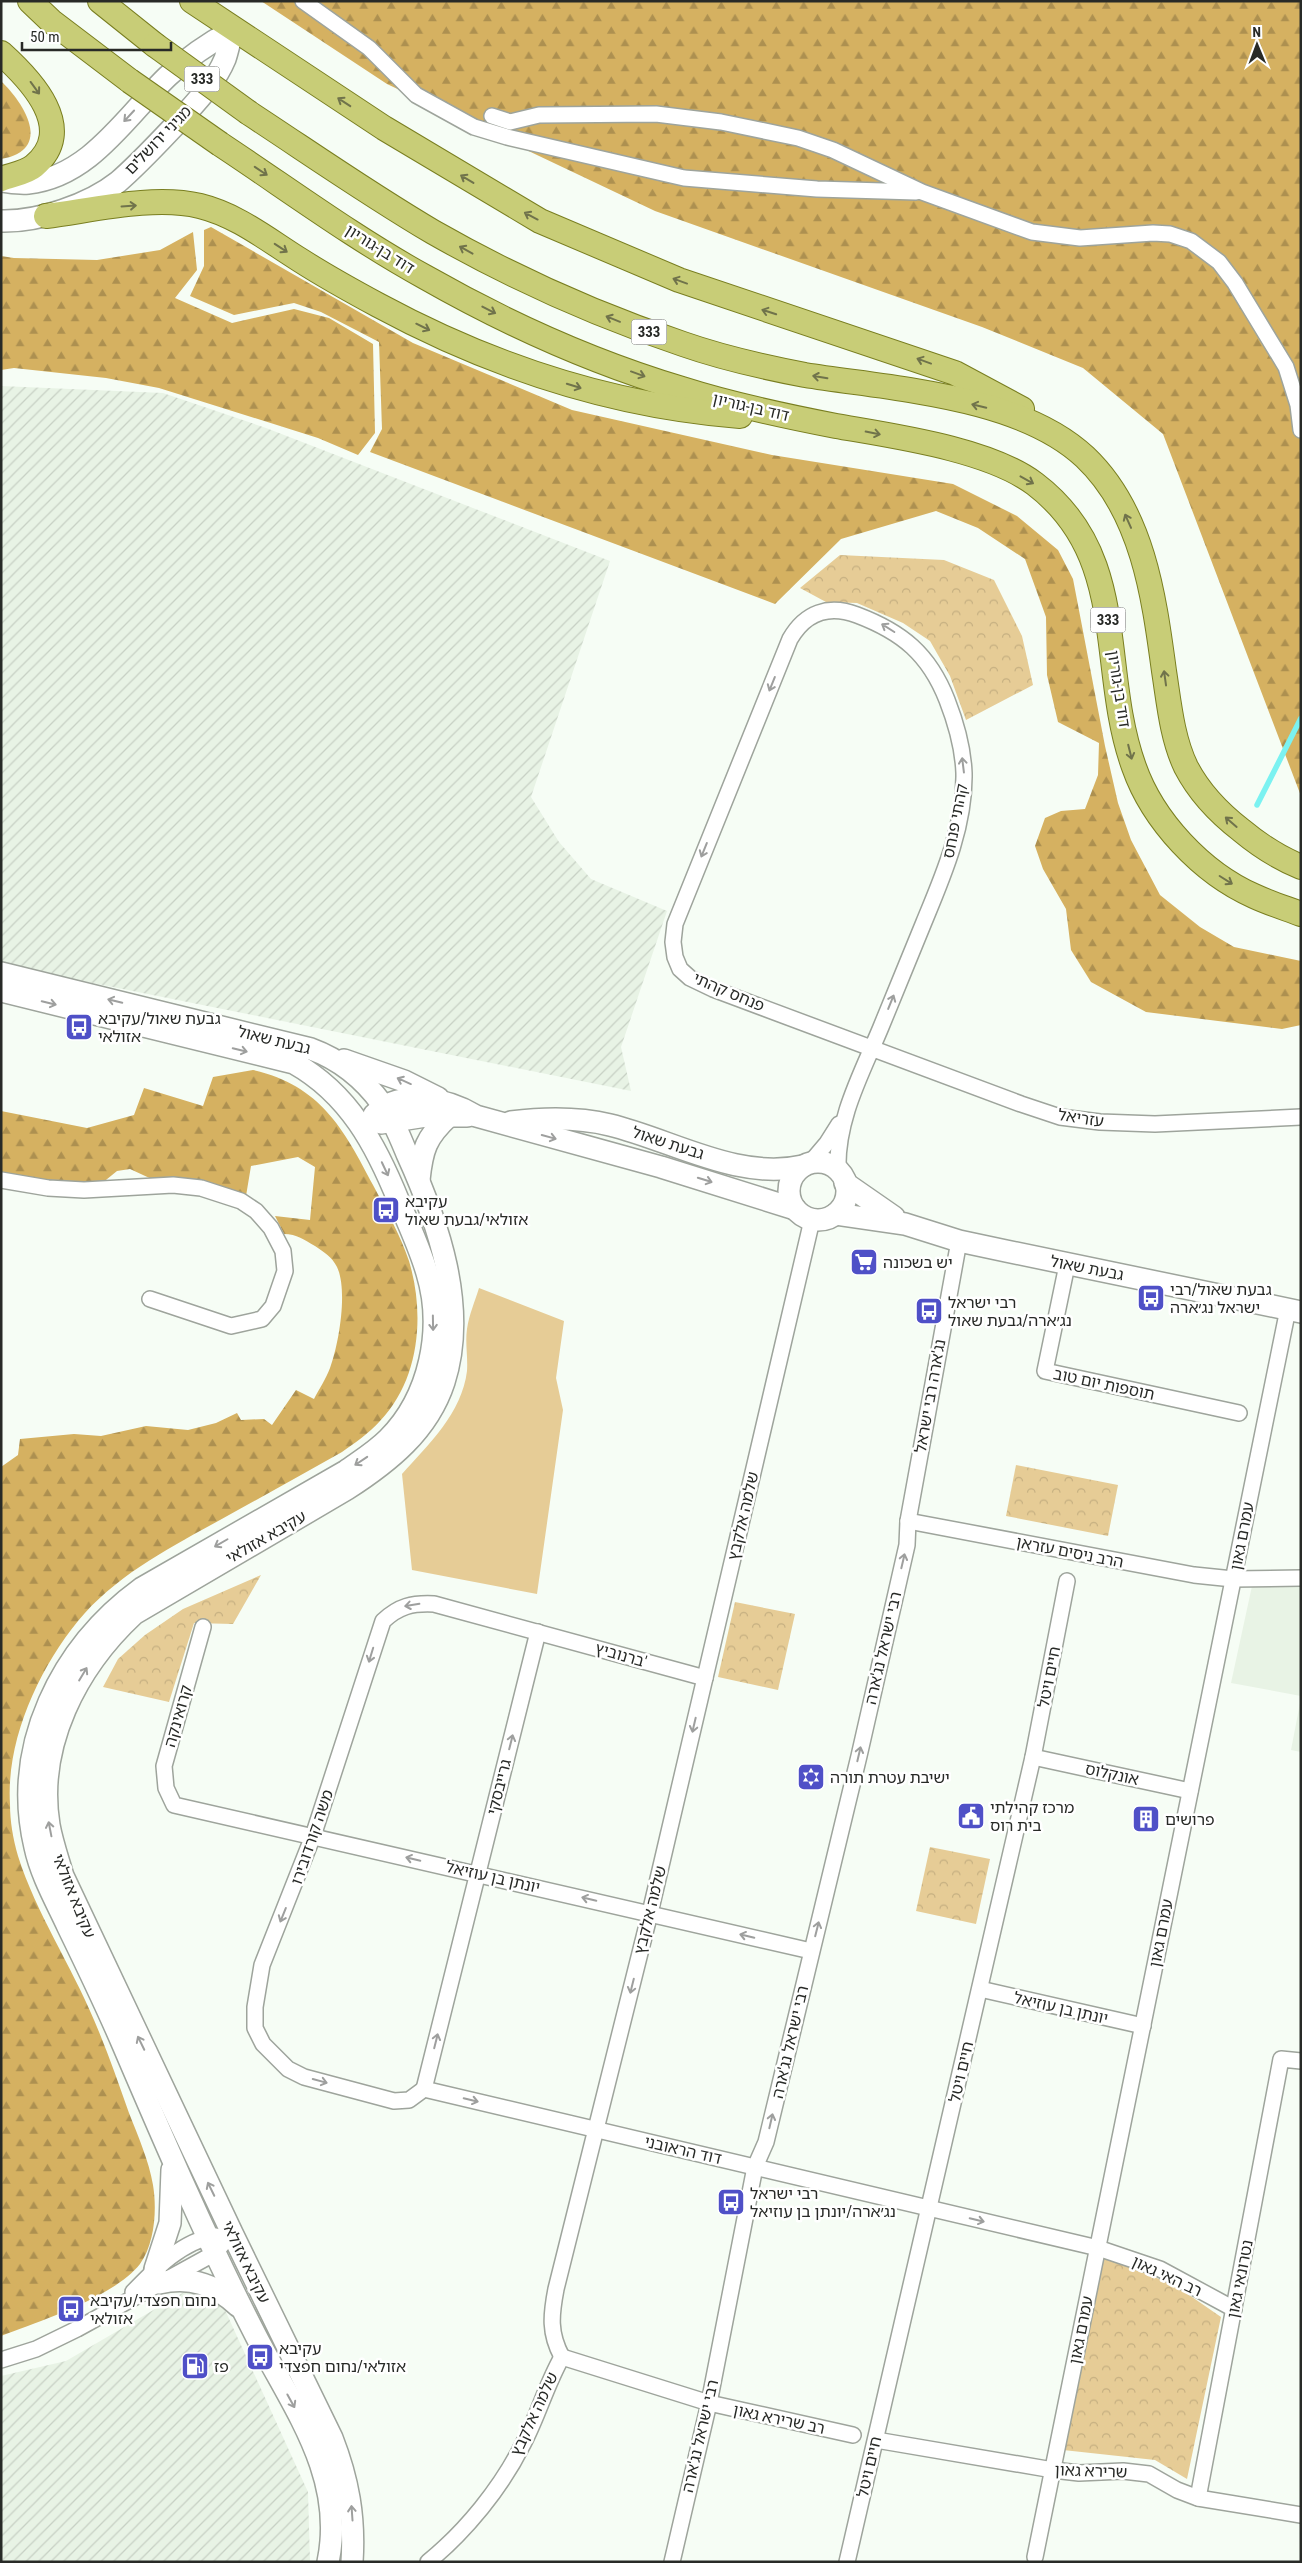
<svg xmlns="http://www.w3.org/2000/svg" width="1302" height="2563" font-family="'Roboto Condensed','Noto Sans Hebrew',sans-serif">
<defs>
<pattern id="industrial-furrows" width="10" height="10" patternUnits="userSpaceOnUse" patternTransform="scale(1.25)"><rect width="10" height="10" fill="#e8f3e5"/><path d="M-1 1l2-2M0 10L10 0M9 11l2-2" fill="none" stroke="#c7d0c4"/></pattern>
<pattern id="forest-firs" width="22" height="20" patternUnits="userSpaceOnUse" patternTransform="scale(1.25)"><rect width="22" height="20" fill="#d5b161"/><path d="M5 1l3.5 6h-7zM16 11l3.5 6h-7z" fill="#ad9050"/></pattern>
<pattern id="park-crowns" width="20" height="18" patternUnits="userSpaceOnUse" patternTransform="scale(1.25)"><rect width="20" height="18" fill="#e6cc96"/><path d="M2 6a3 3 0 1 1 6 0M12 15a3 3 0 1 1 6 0" fill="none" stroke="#c5af81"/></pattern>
</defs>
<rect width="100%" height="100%" fill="#f6fdf5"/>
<g fill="#e8f3e5">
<polygon points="1252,1586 1301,1587 1301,1696 1231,1683"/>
<polygon points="1301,1698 1301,1752 1291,1750"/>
</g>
<g fill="url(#industrial-furrows)">
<polygon points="1,386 163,393 266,428 610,561 531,797 559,842 591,879 667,911 621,1047 631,1091 73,979 1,962"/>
<polygon points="210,2277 308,2492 310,2562 1,2562 1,2376 66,2361"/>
</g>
<path fill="#e6cc96" d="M479,1288L564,1321L556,1378L563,1410L537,1594L412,1570L402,1474C428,1445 462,1413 467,1371C468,1357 465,1343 467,1329C469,1315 475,1301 479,1288Z"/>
<g fill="url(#forest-firs)">
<polygon points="261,1 1301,1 1301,796 1163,434 1083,368 982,327 655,211 387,84"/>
<path d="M1,81C24,103 54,150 1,159Z"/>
<polygon points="211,227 413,343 572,410 772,455 953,484 1017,516 1058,550 1073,579 1105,746 1118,803 1131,840 1160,895 1200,927 1234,947 1301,961 1301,1025 1282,1029 1146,1012 1091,982 1071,950 1066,909 1043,869 1035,846 1045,818 1061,811 1085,809 1098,775 1099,743 1058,722 1047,675 1046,617 1025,559 978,528 936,511 841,539 775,604 370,452 382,429 379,342 321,312 294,303 234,315 190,296 204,266 204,230"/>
<polygon points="193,232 197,270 175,298 232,323 294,309 329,318 373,344 375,433 358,455 318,438 159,388 106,378 14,368 1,370 1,256 14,258 97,260 160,250"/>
<path d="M253,1070C320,1085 344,1129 373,1185C386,1210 400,1234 409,1261C425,1314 420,1379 380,1421C369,1433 355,1443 342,1452C301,1475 260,1498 220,1520C169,1548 115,1576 78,1621C38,1670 6,1741 10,1804C10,1821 13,1839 18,1856C36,1913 71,1965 94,2020C107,2050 118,2082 129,2113C138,2136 149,2161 153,2185C157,2209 155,2243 140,2264C114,2297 40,2321 1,2336V1467L18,1455L20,1439L74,1434L101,1436L146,1426L188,1430L216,1423L237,1413L241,1420L264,1419L272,1425L296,1390L314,1399C319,1389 326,1379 330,1368C339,1344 348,1290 337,1267C332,1257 324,1252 315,1246C304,1240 297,1234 284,1234L275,1216L310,1220L315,1167L298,1157L251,1166L246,1196L156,1181L130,1169L117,1171L101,1184L46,1180L1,1172V1111L87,1128L134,1115L144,1088L203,1106L213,1077Z"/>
</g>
<g fill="url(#park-crowns)">
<polygon points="840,555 944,560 994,580 1022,636 1033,685 966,720 950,676 930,641 903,623 857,603 826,602 800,588"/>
<polygon points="1016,1465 1118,1485 1108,1536 1006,1516"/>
<polygon points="261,1575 233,1624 194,1623 169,1702 103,1687 118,1659 145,1635 183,1609"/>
<polygon points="735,1602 795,1614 778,1690 718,1677"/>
<polygon points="930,1847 990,1859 976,1924 916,1911"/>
<polygon points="1102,2257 1130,2266 1179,2288 1221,2317 1187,2479 1155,2460 1063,2450"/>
</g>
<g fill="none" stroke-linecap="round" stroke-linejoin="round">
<polyline stroke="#7bf2f1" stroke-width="5.5" points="1257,805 1301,718"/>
<g stroke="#9ea49c" stroke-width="18">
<g id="street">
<polyline points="303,1 369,48 416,95 474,127 507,137 684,178 817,189 916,192"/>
<polyline points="492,116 510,122 539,115 656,114 721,122 798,138 833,150 922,192 1032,232 1080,238 1153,233 1170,234 1191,241 1219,262 1235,283 1286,367 1298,405 1301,430"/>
<polyline points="810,1163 827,1143 839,1124"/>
<path d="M838,1171C836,1119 862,1073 881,1027C895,992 910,957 924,922C944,874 965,825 964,773C963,747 956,723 947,700C929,654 902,632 857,615C828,604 805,613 790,639L675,924L673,942L675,957L680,969L690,978L713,989L1021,1104L1060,1117L1100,1122L1155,1124L1301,1117"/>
<polyline points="1,1180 48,1188 84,1190 173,1185 201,1188 241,1201 256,1211 271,1228 283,1251 285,1271 273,1306 262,1319 231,1326 150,1299"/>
<polyline points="1067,1265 1045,1371 1239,1413"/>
<polyline points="908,1521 1194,1575 1233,1579 1301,1578"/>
<polyline points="203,1627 164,1766 166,1788 174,1805 811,1951"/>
<polyline points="1033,1757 1190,1791"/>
<polyline points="980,1989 1143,2026"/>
<path d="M424,2089L409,2100L394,2101L304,2077L288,2069L263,2044L255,2028V2007L262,1965L313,1836L383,1621C399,1606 412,1603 434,1604L705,1678"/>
<polyline points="424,2089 1098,2248 1160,2269 1234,2309"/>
<polyline points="424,2089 538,1632"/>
<path d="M133,2292C155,2269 183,2240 216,2236"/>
<path d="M562,2357C549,2333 551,2315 556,2289L650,1913L812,1220"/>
<polyline points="562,2357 709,2403 853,2435"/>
<polyline points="1,2360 36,2349 77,2329 215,2253 232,2233"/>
<polyline points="876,2440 1053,2470 1079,2473 1123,2471 1149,2474 1177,2490 1198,2498 1301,2515"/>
<polyline points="1198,2498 1281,2059 1301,2061"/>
<polyline points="1035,2557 1288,1309"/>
<path d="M428,2562C466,2531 501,2488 523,2444C538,2416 546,2385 562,2357"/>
<polyline points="672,2562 709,2403 755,2167 766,2142 859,1756 907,1545 908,1521 959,1241"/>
<polyline points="847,2562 1033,1757 1067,1581"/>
</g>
</g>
<g stroke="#9ea49c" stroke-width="24">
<g id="secondary">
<path d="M1,181C10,182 19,184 28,183C90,177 127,115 168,76C188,57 209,43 233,30"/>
<path d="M1,221C38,222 89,205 118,182C140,163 160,141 180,120C197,101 215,83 225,59C228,50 230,39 233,30"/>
<path d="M1,973L311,1049C341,1060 363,1078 382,1104C393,1119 400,1137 407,1154C438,1222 468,1307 444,1382C428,1431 389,1462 347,1489L134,1614C77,1667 36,1745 49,1825C52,1842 58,1859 63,1876L232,2233L332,2438C348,2479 355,2517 352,2562"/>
<path d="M1,991L294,1063C349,1094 376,1145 399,1202C409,1225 420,1249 427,1273C444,1329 430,1397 388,1439C375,1452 360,1461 346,1471L142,1588C61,1647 11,1746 35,1847C41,1875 56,1901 68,1927C87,1966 106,2005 123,2045C165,2143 207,2241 256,2336C293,2408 346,2476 328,2562"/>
<polyline points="344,1060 404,1081 438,1098"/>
<path d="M374,1115C399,1088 448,1099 476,1116L661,1167L795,1209"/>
<path d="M511,1122C544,1118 577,1117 610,1125C672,1140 738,1181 803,1166"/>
<polyline points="381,1123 426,1116 467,1116"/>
<circle cx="818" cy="1191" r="29"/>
<path d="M419,1180C422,1150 426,1137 449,1116"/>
<polyline points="845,1183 894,1217"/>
<polyline points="836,1214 905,1224 959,1241 1006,1251 1301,1312"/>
<polyline points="155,2269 170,2223 172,2170"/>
<path d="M159,2283C190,2276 215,2284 238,2306"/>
</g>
</g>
<g stroke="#797e20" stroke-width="26">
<g id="primary">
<polyline points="30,1 51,21 130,81"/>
<polyline points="100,1 155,45"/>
<polyline points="192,1 384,128 540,221 679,280 955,373 1022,409"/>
<path d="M1,53C31,80 78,129 34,166C26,173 11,175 1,179"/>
<path d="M249,113C310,153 370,195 433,232C512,277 596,315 683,344C723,358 763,367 805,375C891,389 1019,395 1085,457C1143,512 1154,597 1164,671C1169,703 1172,738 1186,767C1199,792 1219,813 1241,830C1259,845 1279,858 1301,867"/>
<path d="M220,144C288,189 354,238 425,277C504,322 595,363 682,389C732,405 784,416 836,426C893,436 989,449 1035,484C1131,557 1098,668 1134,767C1153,821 1202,873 1254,896C1269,903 1285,908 1301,914"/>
<path d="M46,216C93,210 154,195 200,206C237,215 268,240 300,260C325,276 352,291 378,305C491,366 612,406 740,416"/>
</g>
</g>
<use href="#street" stroke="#fff" stroke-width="15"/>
<use href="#secondary" stroke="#fff" stroke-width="21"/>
<use href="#primary" stroke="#c8cd77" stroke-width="24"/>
<g stroke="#797e20" stroke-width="26" stroke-linecap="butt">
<g id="primary-bridge">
<polyline points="155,45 249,113"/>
<polyline points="130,81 220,144"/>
</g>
</g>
<use href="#primary-bridge" stroke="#c8cd77" stroke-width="24"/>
</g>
<defs><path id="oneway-shaft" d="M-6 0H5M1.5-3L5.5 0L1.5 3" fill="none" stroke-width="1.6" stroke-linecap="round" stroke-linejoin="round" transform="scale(1.25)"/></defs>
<g stroke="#70734b">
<use href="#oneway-shaft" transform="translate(35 88) rotate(54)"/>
<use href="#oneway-shaft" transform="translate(344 102) rotate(-147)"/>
<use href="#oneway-shaft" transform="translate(261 171) rotate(34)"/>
<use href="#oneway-shaft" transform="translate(467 179) rotate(-149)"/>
<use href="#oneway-shaft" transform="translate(129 206) rotate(-4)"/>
<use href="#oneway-shaft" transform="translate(531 216) rotate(-152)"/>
<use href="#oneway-shaft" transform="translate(281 248) rotate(33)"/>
<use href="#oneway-shaft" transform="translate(466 250) rotate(-151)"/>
<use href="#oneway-shaft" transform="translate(680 281) rotate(-160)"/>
<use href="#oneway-shaft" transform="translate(489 310) rotate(27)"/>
<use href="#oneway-shaft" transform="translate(769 312) rotate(-162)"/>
<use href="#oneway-shaft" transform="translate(613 319) rotate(-158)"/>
<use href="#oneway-shaft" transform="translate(423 327) rotate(26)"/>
<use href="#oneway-shaft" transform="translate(924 361) rotate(-160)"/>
<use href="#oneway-shaft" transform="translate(638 374) rotate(20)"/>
<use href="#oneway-shaft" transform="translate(820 377) rotate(-171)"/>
<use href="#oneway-shaft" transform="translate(574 386) rotate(17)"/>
<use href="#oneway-shaft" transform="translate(979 406) rotate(-166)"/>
<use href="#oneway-shaft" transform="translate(873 433) rotate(11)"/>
<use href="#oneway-shaft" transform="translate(1027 480) rotate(29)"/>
<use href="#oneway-shaft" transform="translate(1128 521) rotate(-114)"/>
<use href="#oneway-shaft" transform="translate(1165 678) rotate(-98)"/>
<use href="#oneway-shaft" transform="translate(1130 752) rotate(76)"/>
<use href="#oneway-shaft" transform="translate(1231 822) rotate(-139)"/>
<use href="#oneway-shaft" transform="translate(1226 880) rotate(32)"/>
</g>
<g stroke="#9e9f9e">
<use href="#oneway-shaft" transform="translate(129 116) rotate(133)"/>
<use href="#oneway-shaft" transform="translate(888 628) rotate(-148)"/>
<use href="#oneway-shaft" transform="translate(772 684) rotate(112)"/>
<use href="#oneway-shaft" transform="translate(963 765) rotate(-97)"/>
<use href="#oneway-shaft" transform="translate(704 850) rotate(112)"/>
<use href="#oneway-shaft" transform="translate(115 1001) rotate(-166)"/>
<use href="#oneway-shaft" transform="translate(891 1002) rotate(-68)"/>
<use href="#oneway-shaft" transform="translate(49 1003) rotate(14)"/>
<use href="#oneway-shaft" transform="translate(240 1050) rotate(14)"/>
<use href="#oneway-shaft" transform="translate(404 1081) rotate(-156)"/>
<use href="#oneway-shaft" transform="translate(549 1137) rotate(15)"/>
<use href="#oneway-shaft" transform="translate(385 1169) rotate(65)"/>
<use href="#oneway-shaft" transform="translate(705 1180) rotate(17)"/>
<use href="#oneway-shaft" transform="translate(433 1323) rotate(89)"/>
<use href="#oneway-shaft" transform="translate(361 1461) rotate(146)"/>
<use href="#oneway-shaft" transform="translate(221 1543) rotate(150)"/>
<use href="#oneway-shaft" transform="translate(903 1561) rotate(-77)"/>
<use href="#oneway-shaft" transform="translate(412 1605) rotate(171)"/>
<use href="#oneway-shaft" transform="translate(371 1655) rotate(107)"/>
<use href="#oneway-shaft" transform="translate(83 1674) rotate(-59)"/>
<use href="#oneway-shaft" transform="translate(694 1725) rotate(103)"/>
<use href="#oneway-shaft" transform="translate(511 1742) rotate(-76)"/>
<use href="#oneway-shaft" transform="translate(859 1754) rotate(-77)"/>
<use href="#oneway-shaft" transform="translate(50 1829) rotate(-101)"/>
<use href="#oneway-shaft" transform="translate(413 1859) rotate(-167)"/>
<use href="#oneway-shaft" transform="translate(589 1899) rotate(-167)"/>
<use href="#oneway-shaft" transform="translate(283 1915) rotate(112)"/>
<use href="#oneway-shaft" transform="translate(817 1929) rotate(-76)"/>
<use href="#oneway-shaft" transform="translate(747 1936) rotate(-167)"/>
<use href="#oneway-shaft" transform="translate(632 1986) rotate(104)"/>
<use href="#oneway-shaft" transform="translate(436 2041) rotate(-76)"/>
<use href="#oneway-shaft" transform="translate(141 2043) rotate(-116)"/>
<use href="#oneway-shaft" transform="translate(320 2081) rotate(15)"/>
<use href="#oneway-shaft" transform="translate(471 2100) rotate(13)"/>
<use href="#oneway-shaft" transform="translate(771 2121) rotate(-77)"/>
<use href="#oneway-shaft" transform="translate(211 2189) rotate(-116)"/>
<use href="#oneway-shaft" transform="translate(977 2220) rotate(13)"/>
<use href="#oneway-shaft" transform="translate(291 2401) rotate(61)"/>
<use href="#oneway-shaft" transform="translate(352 2513) rotate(-94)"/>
</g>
<defs>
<g id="bus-square" transform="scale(1.4375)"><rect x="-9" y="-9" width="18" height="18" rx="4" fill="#4f50c7" stroke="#fff"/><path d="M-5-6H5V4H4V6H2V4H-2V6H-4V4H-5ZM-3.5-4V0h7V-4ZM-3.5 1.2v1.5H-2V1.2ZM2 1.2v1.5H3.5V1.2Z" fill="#fff"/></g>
<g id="supermarket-square" transform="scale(1.4375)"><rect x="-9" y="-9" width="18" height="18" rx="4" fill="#4f50c7" stroke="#fff"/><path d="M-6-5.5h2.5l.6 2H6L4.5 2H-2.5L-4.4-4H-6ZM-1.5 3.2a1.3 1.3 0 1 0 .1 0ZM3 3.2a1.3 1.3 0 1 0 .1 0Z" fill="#fff"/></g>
<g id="synagogue-square" transform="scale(1.4375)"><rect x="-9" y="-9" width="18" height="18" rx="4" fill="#4f50c7" stroke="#fff"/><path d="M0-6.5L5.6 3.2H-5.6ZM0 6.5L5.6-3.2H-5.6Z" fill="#fff"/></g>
<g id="civic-square" transform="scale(1.4375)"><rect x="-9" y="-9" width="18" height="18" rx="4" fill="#4f50c7" stroke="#fff"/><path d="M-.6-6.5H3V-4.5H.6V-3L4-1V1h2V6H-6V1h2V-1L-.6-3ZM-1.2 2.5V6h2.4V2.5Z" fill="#fff"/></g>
<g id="building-square" transform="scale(1.4375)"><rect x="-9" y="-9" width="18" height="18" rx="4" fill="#4f50c7" stroke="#fff"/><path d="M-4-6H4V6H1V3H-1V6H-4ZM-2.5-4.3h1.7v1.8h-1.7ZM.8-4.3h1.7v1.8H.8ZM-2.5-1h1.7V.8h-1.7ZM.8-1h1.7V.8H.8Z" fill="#fff"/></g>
<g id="fuel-square" transform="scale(1.4375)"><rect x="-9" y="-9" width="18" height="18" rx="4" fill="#4f50c7" stroke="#fff"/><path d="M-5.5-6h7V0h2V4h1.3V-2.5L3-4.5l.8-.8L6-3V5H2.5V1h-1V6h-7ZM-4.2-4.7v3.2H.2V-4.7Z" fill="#fff"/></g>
</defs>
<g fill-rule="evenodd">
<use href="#bus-square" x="79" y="1027"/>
<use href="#bus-square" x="386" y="1210"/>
<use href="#supermarket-square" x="864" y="1262"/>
<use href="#bus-square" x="1151" y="1298"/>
<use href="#bus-square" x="929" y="1311"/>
<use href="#synagogue-square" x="811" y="1777"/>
<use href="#civic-square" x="971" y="1816"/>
<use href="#building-square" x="1146" y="1819"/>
<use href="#bus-square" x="731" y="2202"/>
<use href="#bus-square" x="71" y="2309"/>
<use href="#bus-square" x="260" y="2357"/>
<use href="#fuel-square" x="195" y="2366"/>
</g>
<g text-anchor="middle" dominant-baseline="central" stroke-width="5" stroke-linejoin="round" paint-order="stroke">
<g fill="#fff" stroke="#686a68" stroke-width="1">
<rect x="184.5" y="66.5" width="35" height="25" rx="4"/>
<rect x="631.5" y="319.5" width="35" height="25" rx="4"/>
<rect x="1090.5" y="607.5" width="35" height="25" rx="4"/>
</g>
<g font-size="15" font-weight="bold" fill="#282a27">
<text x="202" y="79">333</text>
<text x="649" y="332">333</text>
<text x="1108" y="620">333</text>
</g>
<g font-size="16" fill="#282a27" stroke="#fff">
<text transform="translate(158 140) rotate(-46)">מגיני ירושלים</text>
<text transform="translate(380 249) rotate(32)">דוד בן-גוריון</text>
<text transform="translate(751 407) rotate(13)">דוד בן-גוריון</text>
<text transform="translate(1119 689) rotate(81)">דוד בן-גוריון</text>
<text transform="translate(955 821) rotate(-79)">קהתי פנחס</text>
<text transform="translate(729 992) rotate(23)">פנחס קהתי</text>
<text transform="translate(274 1040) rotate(14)">גבעת שאול</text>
<text transform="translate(1081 1118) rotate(9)">עזריאל</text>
<text transform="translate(668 1143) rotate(18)">גבעת שאול</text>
<text transform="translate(1087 1268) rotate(11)">גבעת שאול</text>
<text transform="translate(1104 1384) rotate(12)">תוספות יום טוב</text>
<text transform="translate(930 1396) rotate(-80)">נג'ארה רבי ישראל</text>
<text transform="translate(743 1516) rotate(-77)">שלמה אלקבץ</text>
<text transform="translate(1242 1536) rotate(-79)">עמרם גאון</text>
<text transform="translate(266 1537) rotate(-30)">עקיבא אזולאי</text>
<text transform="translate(1070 1552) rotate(11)">הרב ניסים עזראן</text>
<text transform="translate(883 1648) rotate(-77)">רבי ישראל נג'ארה</text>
<text transform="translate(621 1655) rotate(16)">ברנוביץ'</text>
<text transform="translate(1049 1677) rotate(-79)">חיים ויטל</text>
<text transform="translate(178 1716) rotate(-74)">קרואינקה</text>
<text transform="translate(1112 1774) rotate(12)">אונקלוס</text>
<text transform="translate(499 1787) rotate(-76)">גרייבסקי</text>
<text transform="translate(312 1837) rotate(-71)">משה קורדובירו</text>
<text transform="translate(493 1877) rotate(13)">יונתן בן עוזיאל</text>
<text transform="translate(74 1896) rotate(68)">עקיבא אזולאי</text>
<text transform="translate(650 1910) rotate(-76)">שלמה אלקבץ</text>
<text transform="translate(1161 1933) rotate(-79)">עמרם גאון</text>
<text transform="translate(1061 2008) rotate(13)">יונתן בן עוזיאל</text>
<text transform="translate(790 2042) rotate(-77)">רבי ישראל נג'ארה</text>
<text transform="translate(961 2072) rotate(-77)">חיים ויטל</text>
<text transform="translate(683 2150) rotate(13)">דוד הראובני</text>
<text transform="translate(246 2262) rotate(64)">עקיבא אזולאי</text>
<text transform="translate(1167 2276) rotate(25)">רב האי גאון</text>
<text transform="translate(1240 2279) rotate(-79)">נטרונאי גאון</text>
<text transform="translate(1081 2330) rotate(-79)">עמרם גאון</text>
<text transform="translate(534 2414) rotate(-65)">שלמה אלקבץ</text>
<text transform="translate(779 2419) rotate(12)">רב שרירא גאון</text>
<text transform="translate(700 2436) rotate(-77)">רבי ישראל נג'ארה</text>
<text transform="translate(869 2467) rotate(-77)">חיים ויטל</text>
<text transform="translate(1091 2471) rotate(2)">שרירא גאון</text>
</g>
<g font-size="16" fill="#282a27" stroke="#fff" text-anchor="start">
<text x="98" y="1018">גבעת שאול/עקיבא<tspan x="98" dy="18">אזולאי</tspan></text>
<text x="405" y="1201">עקיבא<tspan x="405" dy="18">אזולאי/גבעת שאול</tspan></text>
<text x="883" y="1262">יש בשכונה</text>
<text x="1170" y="1289">גבעת שאול/רבי<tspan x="1170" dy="18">ישראל נג׳ארה</tspan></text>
<text x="948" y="1302">רבי ישראל<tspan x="948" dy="18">נג׳ארה/גבעת שאול</tspan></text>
<text x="830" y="1777">ישיבת עטרת תורה</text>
<text x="990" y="1807">מרכז קהילתי<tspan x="990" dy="18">בית רוס</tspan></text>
<text x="1165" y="1819">פרושים</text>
<text x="750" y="2193">רבי ישראל<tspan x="750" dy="18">נג׳ארה/יונתן בן עוזיאל</tspan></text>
<text x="90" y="2300">נחום חפצדי/עקיבא<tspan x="90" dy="18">אזולאי</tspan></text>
<text x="279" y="2348">עקיבא<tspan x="279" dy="18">אזולאי/נחום חפצדי</tspan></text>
<text x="214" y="2366">פז</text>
</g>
</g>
<rect width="1302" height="2563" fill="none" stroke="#282a27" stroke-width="5"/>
<g transform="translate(1257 45) rotate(359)" stroke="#ffffff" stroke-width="4" paint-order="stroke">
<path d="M0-4L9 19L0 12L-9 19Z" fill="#282a27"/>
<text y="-8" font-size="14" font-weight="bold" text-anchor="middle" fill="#282a27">N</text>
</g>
<path d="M22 42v8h149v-8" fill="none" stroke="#282a27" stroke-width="2.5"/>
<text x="30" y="42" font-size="15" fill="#282a27" stroke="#ffffff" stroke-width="4" paint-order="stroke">50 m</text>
</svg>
